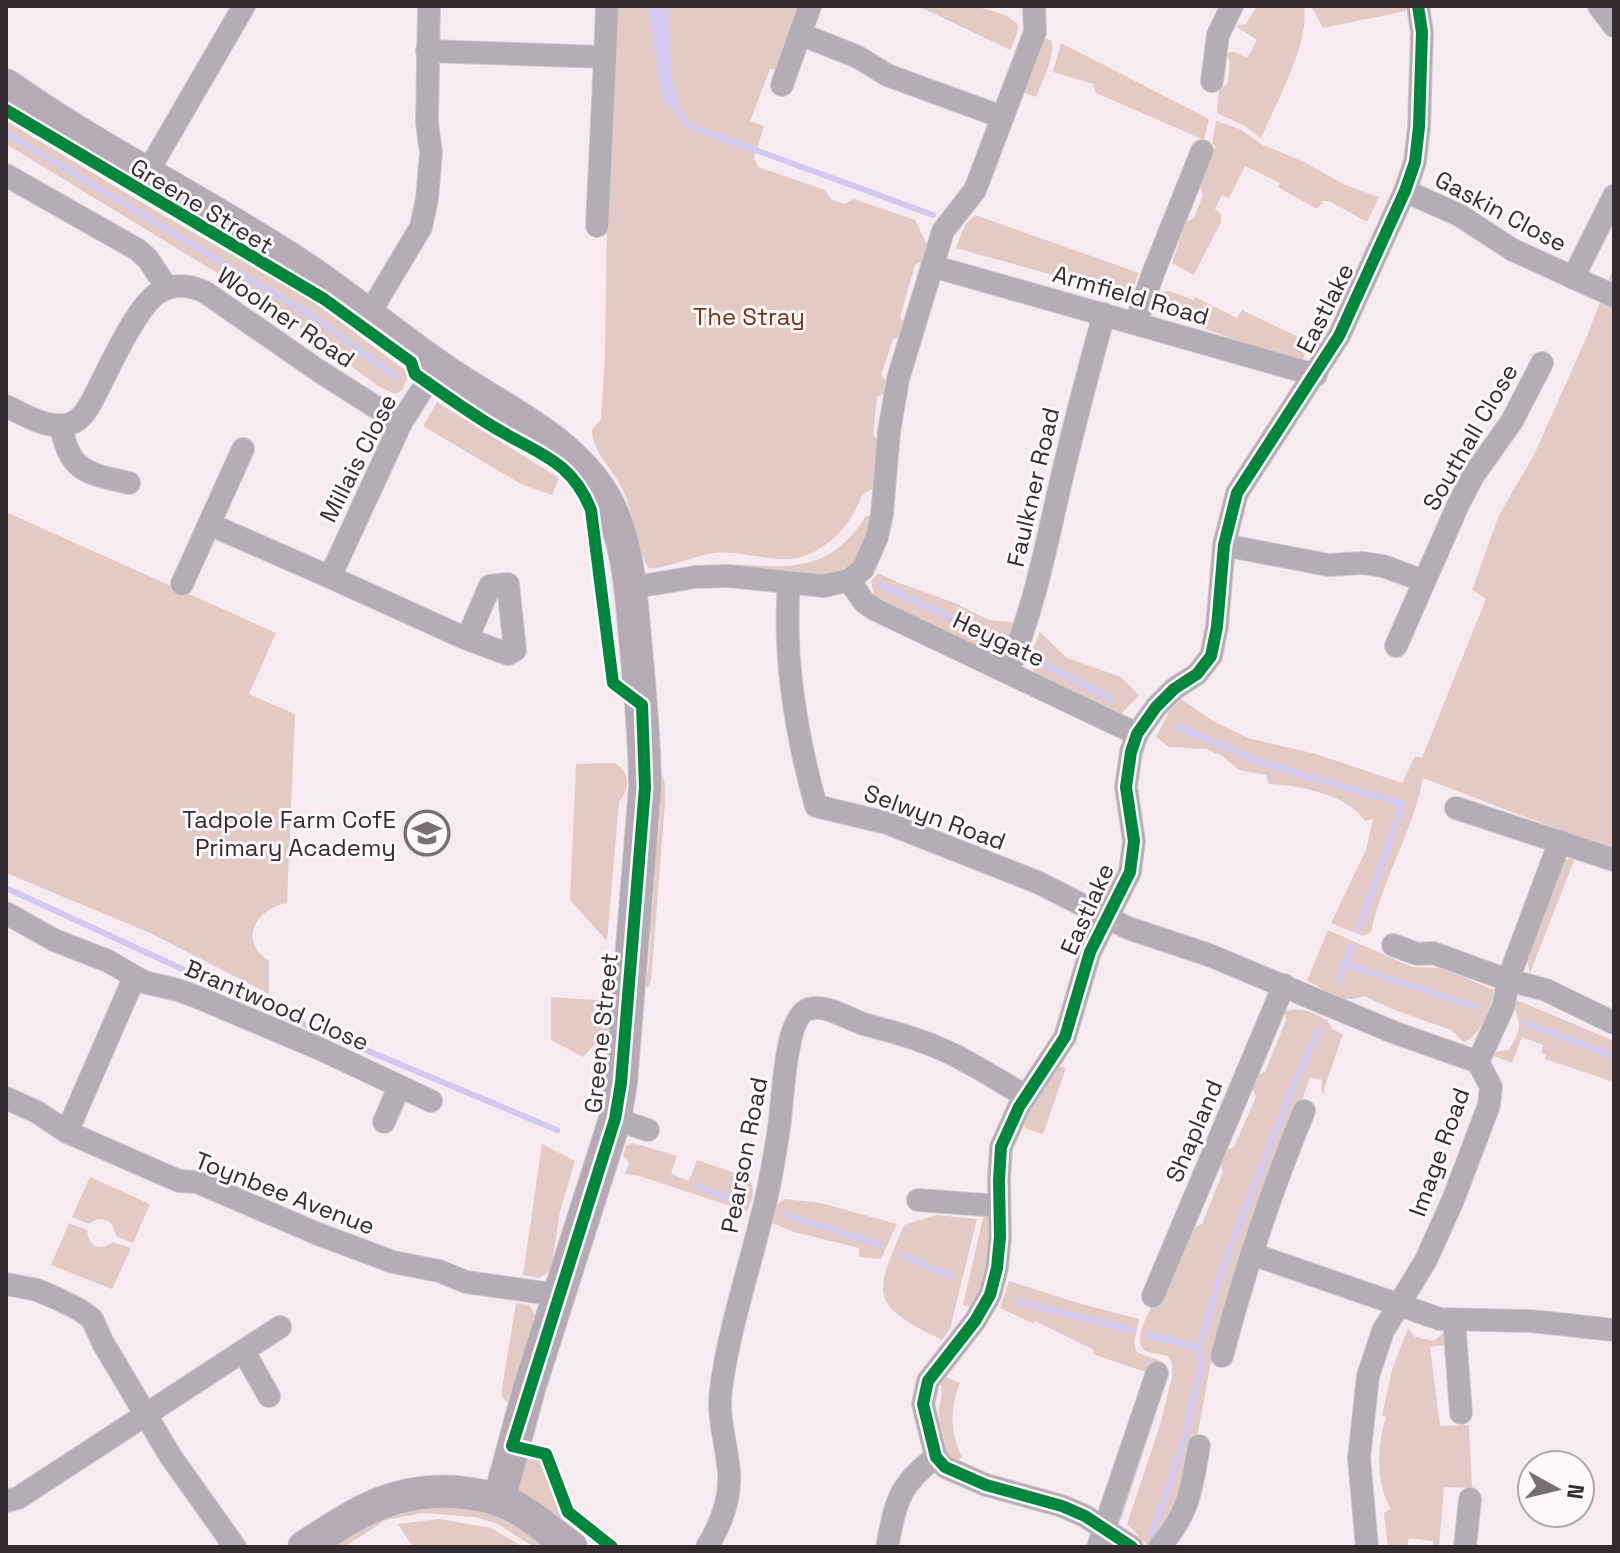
<svg xmlns="http://www.w3.org/2000/svg" width="1620" height="1553" font-family="'Space Grotesk',sans-serif">
<rect width="100%" height="100%" fill="#f7ebf1"/>
<g fill="#e4cac4">
<path d="M614,6H802L779,70L770,69L750,121L764,126L754,158L758,167L825,190L832,200L844,204L854,199L915,220L929,248L926,259L915,265L900,317L906,325L901,337L893,339L881,375L887,382L884,394L877,397L873,435L879,441L872,489L862,495C852,524 828,551 797,558C772,563 741,550 715,553C695,555 665,570 648,568C636,544 634,515 623,490C613,468 593,454 592,430L601,419L605,356L607,210Z"/>
<path d="M918,6C950,6 993,2 1018,24L1017,34L1010,50Z"/>
<path d="M1257,6H1304C1310,43 1276,103 1261,138L1245,126L1217,113L1219,90L1228,83L1230,62L1226,54L1233,51L1247,58L1257,40L1236,26L1246,24Z"/>
<polygon points="1311,6 1405,6 1406,11 1323,28"/>
<path d="M1042,37L1052,41C1054,60 1043,79 1036,97L1025,93L1022,87Z"/>
<polygon points="1061,43 1209,119 1204,140 1096,93 1093,84 1053,72"/>
<polygon points="6,121 156,211 314,302 410,374 401,391 396,394 378,386 268,304 6,144"/>
<polygon points="1216,121 1240,129 1261,144 1306,163 1345,185 1379,197 1367,222 1329,201 1323,201 1317,209 1278,187 1280,183 1245,166 1229,198 1222,195 1215,209 1221,215 1221,222 1194,275 1172,263 1186,222 1194,218 1203,195 1200,185 1215,146 1212,144"/>
<polygon points="975,215 1139,273 1128,300 1078,282 956,248 965,225"/>
<path d="M1614,266V851L1423,778C1413,831 1383,878 1371,932L1363,936L1331,923L1366,850L1373,819L1365,821C1349,795 1297,785 1268,784L1267,775L1239,770L1222,756L1206,749L1169,747L1156,737L1170,710L1181,699L1213,721L1248,738L1316,754L1402,783L1415,756L1422,758L1486,599L1472,590L1499,515L1534,455L1587,336Z"/>
<polygon points="1161,291 1169,291 1194,300 1195,297 1237,318 1242,310 1311,343 1302,361 1298,362 1158,312 1155,303"/>
<polygon points="437,402 559,478 552,495 521,484 423,426"/>
<path d="M6,512L276,633L249,694L295,714L287,903C255,909 238,941 269,961V994L150,933L6,873Z"/>
<path d="M866,516H870C864,554 859,567 820,577L695,569V566C764,557 818,591 866,516Z"/>
<path d="M878,573L899,583L955,603L989,620L1018,623C1011,639 1009,654 989,654L875,598L871,582Z"/>
<polygon points="1040,632 1067,658 1121,677 1139,695 1120,715 1034,673 1031,654"/>
<path d="M615,763C631,774 630,788 619,802L607,941L570,900L576,764Z"/>
<polygon points="660,768 665,784 665,805 651,981 648,987 639,989 640,978 648,971 651,935 645,925 645,914 653,906 655,868 649,860 650,848 658,840 661,804 655,796"/>
<polygon points="1575,858 1530,973 1527,958 1565,859"/>
<path d="M1328,930L1412,967L1442,968L1494,990C1493,1005 1479,1038 1464,1042L1451,1030L1397,1011L1364,996C1339,1006 1328,989 1307,981Z"/>
<polygon points="551,997 611,1001 608,1030 583,1057 551,1040"/>
<path d="M1517,1000L1614,1041V1082L1545,1059L1546,1055L1541,1053L1543,1045L1522,1037L1512,1063L1494,1056L1496,1052L1509,1050C1512,1043 1520,1033 1519,1025C1518,1014 1513,1011 1517,1000Z"/>
<path d="M1284,1009L1288,1011C1303,1006 1314,1014 1327,1020L1332,1029L1343,1034L1324,1089L1325,1095L1321,1090L1322,1080L1310,1077L1211,1362L1187,1490L1149,1547L1127,1524L1161,1422L1172,1376V1363L1168,1356C1161,1354 1155,1354 1148,1352C1130,1345 1147,1317 1152,1305L1159,1307L1192,1228L1202,1224L1223,1172L1219,1162L1224,1151L1234,1147L1256,1097L1251,1086L1257,1074L1265,1072L1286,1020Z"/>
<polygon points="1061,1066 1066,1068 1044,1131 1042,1134 1025,1128 1023,1123 1056,1067"/>
<path d="M633,1143L677,1156L671,1174L689,1181L697,1160L744,1176C757,1184 753,1197 748,1209L746,1211L636,1175L625,1174L629,1163L623,1155L626,1146Z"/>
<polygon points="542,1144 575,1161 560,1211 551,1270 540,1278 523,1275"/>
<path d="M90,1177L150,1204L133,1243L116,1236C114,1221 102,1214 89,1224L72,1217Z"/>
<polygon points="785,1199 821,1203 897,1224 881,1259 859,1257 859,1248 794,1232 772,1223 776,1205"/>
<path d="M984,1214H988C990,1253 989,1271 973,1308L963,1305Z"/>
<path d="M936,1215L977,1219L950,1329L942,1340C868,1304 874,1296 904,1225Z"/>
<path d="M69,1223L87,1230C88,1245 100,1253 112,1242L131,1248L112,1289L51,1265Z"/>
<path d="M1009,1281L1078,1303L1139,1319L1134,1343L1136,1351C1146,1359 1160,1356 1167,1367L1151,1429L1121,1520L1113,1516L1151,1374L1093,1354L1094,1350L1035,1321L1034,1324L1000,1308Z"/>
<polygon points="516,1303 529,1305 535,1315 507,1402 502,1396 502,1389"/>
<path d="M1408,1328L1415,1337L1434,1341L1447,1330L1446,1345L1430,1347L1440,1426L1469,1425L1472,1488L1444,1487L1439,1547H1433V1541L1409,1538L1407,1547H1388L1384,1513L1391,1509C1375,1482 1377,1447 1386,1417L1382,1416L1392,1370Z"/>
<path d="M944,1376L960,1383C950,1408 950,1433 962,1457L956,1461L945,1455C948,1441 940,1430 939,1415C938,1403 945,1394 940,1382Z"/>
<polygon points="521,1452 542,1457 560,1508 565,1514 556,1526 521,1493 518,1486"/>
<polygon points="400,1505 492,1509 547,1542 544,1547 534,1547 498,1524 475,1517 423,1513 386,1520 344,1547 331,1547"/>
<polygon points="439,1519 491,1528 523,1547 413,1547 398,1524"/>
</g>
<polygon fill="#d2c9f1" points="648,6 669,6 672,78 681,111 672,110 663,100"/>
<g fill="none" stroke-linecap="round" stroke-linejoin="round">
<g stroke="#d2c9f1" stroke-width="6">
<polyline points="678,110 686,123 698,129 933,215"/>
<polyline points="6,133 317,319 396,377"/>
<polyline points="880,584 1001,642"/>
<polyline points="1034,659 1111,699"/>
<polyline points="1177,726 1257,761 1403,804 1358,930"/>
<polyline points="6,888 289,1018 557,1130"/>
<polyline points="1345,964 1351,947"/>
<polyline points="1340,981 1345,964 1474,1006"/>
<polyline points="1526,1023 1614,1056"/>
<polyline points="699,1187 742,1203"/>
<polyline points="785,1215 880,1244"/>
<polyline points="902,1255 951,1276"/>
<polyline points="1016,1301 1132,1330"/>
<polyline points="1148,1334 1199,1348"/>
<polyline points="1152,1535 1185,1436 1202,1364 1199,1348 1226,1259 1291,1092 1319,1029"/>
</g>
<g stroke="#d3c9ce" stroke-width="24">
<g id="street">
<polyline points="1599,6 1614,26"/>
<polyline points="800,34 810,6"/>
<polyline points="427,51 605,57 597,226"/>
<polyline points="605,57 607,6"/>
<polyline points="1212,81 1218,35 1232,6"/>
<polyline points="782,85 800,34 858,57 887,75 1002,117"/>
<polyline points="147,173 244,6"/>
<polyline points="6,175 138,250 148,259 167,288"/>
<polyline points="1405,191 1459,215 1513,250 1614,296"/>
<polyline points="932,266 1316,375"/>
<polyline points="1573,278 1614,196"/>
<polyline points="369,314 421,227 427,199 431,153 427,122 429,6"/>
<polyline points="1136,322 1154,271 1202,151"/>
<path d="M6,406C25,415 48,430 70,424C82,420 89,407 94,397C108,371 135,308 158,293C173,283 190,285 205,292L319,371L401,423"/>
<path d="M61,425C69,472 86,473 129,483"/>
<polyline points="209,524 330,577 401,423 437,366"/>
<polyline points="1224,545 1328,565 1363,563 1383,566 1424,581"/>
<polyline points="330,577 467,639 508,654 515,650 508,584 490,586 467,639"/>
<polyline points="849,580 864,602 876,610 1137,734"/>
<polyline points="182,584 243,449"/>
<path d="M789,584C783,659 796,734 816,806L887,823L1037,882L1128,928L1209,955L1393,1032L1478,1062L1491,1087L1489,1105L1453,1200L1426,1260L1383,1331L1368,1376L1359,1458L1367,1547"/>
<polyline points="630,588 695,577 729,576 824,586 849,580 863,569 877,537 882,514 889,432 898,379 943,231 975,190 1035,32 1034,6"/>
<polyline points="1396,646 1458,505 1473,476 1512,421 1542,363"/>
<path d="M1008,671C1034,609 1046,546 1061,481C1074,425 1089,369 1104,314"/>
<polyline points="1456,808 1614,860"/>
<polyline points="6,913 54,940 108,961 144,982 178,990 197,997 318,1048 431,1101"/>
<polyline points="1393,945 1417,954 1433,953 1508,980 1546,990 1614,1023"/>
<polyline points="1478,1062 1504,1005 1508,980 1560,841"/>
<polyline points="6,1098 37,1112 67,1132 165,1175 179,1181 197,1182 318,1234 393,1262 439,1271 466,1282 558,1295"/>
<polyline points="615,1119 648,1130"/>
<polyline points="384,1122 399,1087"/>
<polyline points="67,1132 134,978"/>
<polyline points="918,1200 999,1206"/>
<polyline points="1252,1254 1440,1319 1531,1321 1614,1330"/>
<polyline points="6,1284 37,1290 56,1298 80,1310 92,1319 103,1343 171,1457 235,1547"/>
<polyline points="1153,1296 1284,985"/>
<polyline points="1454,1320 1461,1413"/>
<polyline points="244,1352 269,1396"/>
<path d="M1222,1356C1244,1272 1271,1191 1304,1111"/>
<polyline points="6,1501 18,1498 280,1327"/>
<path d="M707,1547C721,1524 731,1500 729,1473C727,1444 717,1418 721,1389C729,1330 746,1280 760,1223C769,1192 774,1160 779,1128C783,1104 784,1016 809,1009C828,1004 849,1020 867,1025C901,1034 937,1044 969,1063C988,1073 1007,1086 1026,1096"/>
<path d="M887,1547C896,1502 898,1485 936,1457"/>
<polyline points="1098,1547 1157,1373"/>
<polyline points="1132,1547 1085,1516 1062,1506 986,1485 945,1467 936,1457 923,1404 928,1381 975,1321 990,1295 997,1268 1000,1237 999,1180 1001,1147 1019,1107 1065,1037 1090,952 1130,872 1134,841 1126,787 1131,752 1137,734 1156,707 1174,689 1197,674 1211,656 1217,627 1224,545 1237,493 1339,336 1405,191 1415,162 1419,127 1422,32 1418,6"/>
<path d="M1159,1547C1190,1513 1191,1489 1199,1446"/>
<polyline points="1465,1547 1470,1499"/>
</g>
</g>
<g stroke="#d3c9ce" stroke-width="34">
<g id="secondary">
<path d="M6,85C95,148 194,197 286,256C339,289 386,330 438,366C496,408 569,435 606,500C630,544 631,599 636,648C640,694 645,740 645,787L621,1083L615,1119L529,1389L499,1500"/>
<path d="M304,1547C355,1514 393,1487 457,1492C471,1494 486,1495 499,1500C526,1509 548,1531 571,1547"/>
</g>
</g>
<use href="#street" stroke="#b4adb4" stroke-width="22"/>
<use href="#secondary" stroke="#b4abb4" stroke-width="32"/>
<g stroke="#fdf8fb" stroke-width="17">
<g id="cycleway">
<path d="M6,110L324,299L411,362L415,374C444,394 473,416 504,433C544,456 573,464 591,510L613,683L642,705L645,787L621,1083L615,1119L512,1446L546,1454L568,1512L612,1547"/>
<polyline points="1132,1547 1085,1516 1062,1506 986,1485 945,1467 936,1457 923,1404 928,1381 975,1321 990,1295 997,1268 1000,1237 999,1180 1001,1147 1019,1107 1065,1037 1090,952 1130,872 1134,841 1126,787 1131,752 1137,734 1156,707 1174,689 1197,674 1211,656 1217,627 1224,545 1237,493 1339,336 1405,191 1415,162 1419,127 1422,32 1418,6"/>
</g>
</g>
<use href="#cycleway" stroke="#00873e" stroke-width="12"/>
</g>
<defs>
<g id="school-ring" transform="scale(2.3)"><circle r="9.5" fill="#fdf8fb" stroke="#786e74" stroke-width="1.5"/><path d="M0-5L7-2L0 1L-7-2ZM-4 1L0 2.5L4 1V4Q0 6-4 4Z" fill="#786e74"/></g>
</defs>
<g fill-rule="evenodd">
<use href="#school-ring" x="427" y="833"/>
</g>
<g text-anchor="middle" dominant-baseline="central" stroke-width="6" stroke-linejoin="round" paint-order="stroke">
<g font-size="24" fill="#342b30" stroke="#fdf8fb">
<text transform="translate(202 206) rotate(31)">Greene Street</text>
<text transform="translate(1501 211) rotate(28)">Gaskin Close</text>
<text transform="translate(1131 295) rotate(16)">Armfield Road</text>
<text transform="translate(1325 308) rotate(-63)">Eastlake</text>
<text transform="translate(286 317) rotate(34)">Woolner Road</text>
<text transform="translate(1470 437) rotate(-60)">Southall Close</text>
<text transform="translate(358 458) rotate(-63)">Millais Close</text>
<text transform="translate(1033 487) rotate(-77)">Faulkner Road</text>
<text transform="translate(999 639) rotate(25)">Heygate</text>
<text transform="translate(935 817) rotate(20)">Selwyn Road</text>
<text transform="translate(1087 909) rotate(-66)">Eastlake</text>
<text transform="translate(277 1005) rotate(23)">Brantwood Close</text>
<text transform="translate(601 1033) rotate(-84)">Greene Street</text>
<text transform="translate(1194 1131) rotate(-67)">Shapland</text>
<text transform="translate(1439 1152) rotate(-70)">Image Road</text>
<text transform="translate(744 1155) rotate(-79)">Pearson Road</text>
<text transform="translate(285 1193) rotate(21)">Toynbee Avenue</text>
</g>
<g font-size="24" fill="#793311" stroke="#fdf8fb">
<text x="749" y="316">The Stray</text>
</g>
<g font-size="24" fill="#342b30" stroke="#fdf8fb" text-anchor="end">
<text x="396" y="819">Tadpole Farm CofE<tspan x="396" dy="28">Primary Academy</tspan></text>
</g>
</g>
<rect width="1620" height="1553" fill="none" stroke="#342b30" stroke-width="16"/>
<g transform="translate(1556 1489) rotate(98)"><circle r="38" fill="#fdf8fb" stroke="#ada6aa" stroke-width="2"/>
<path d="M0-6L14 30L0 20L-14 30Z" fill="#786e74"/>
<text y="-12" font-size="22" font-weight="bold" text-anchor="middle" fill="#342b30">N</text>
</g>
</svg>
